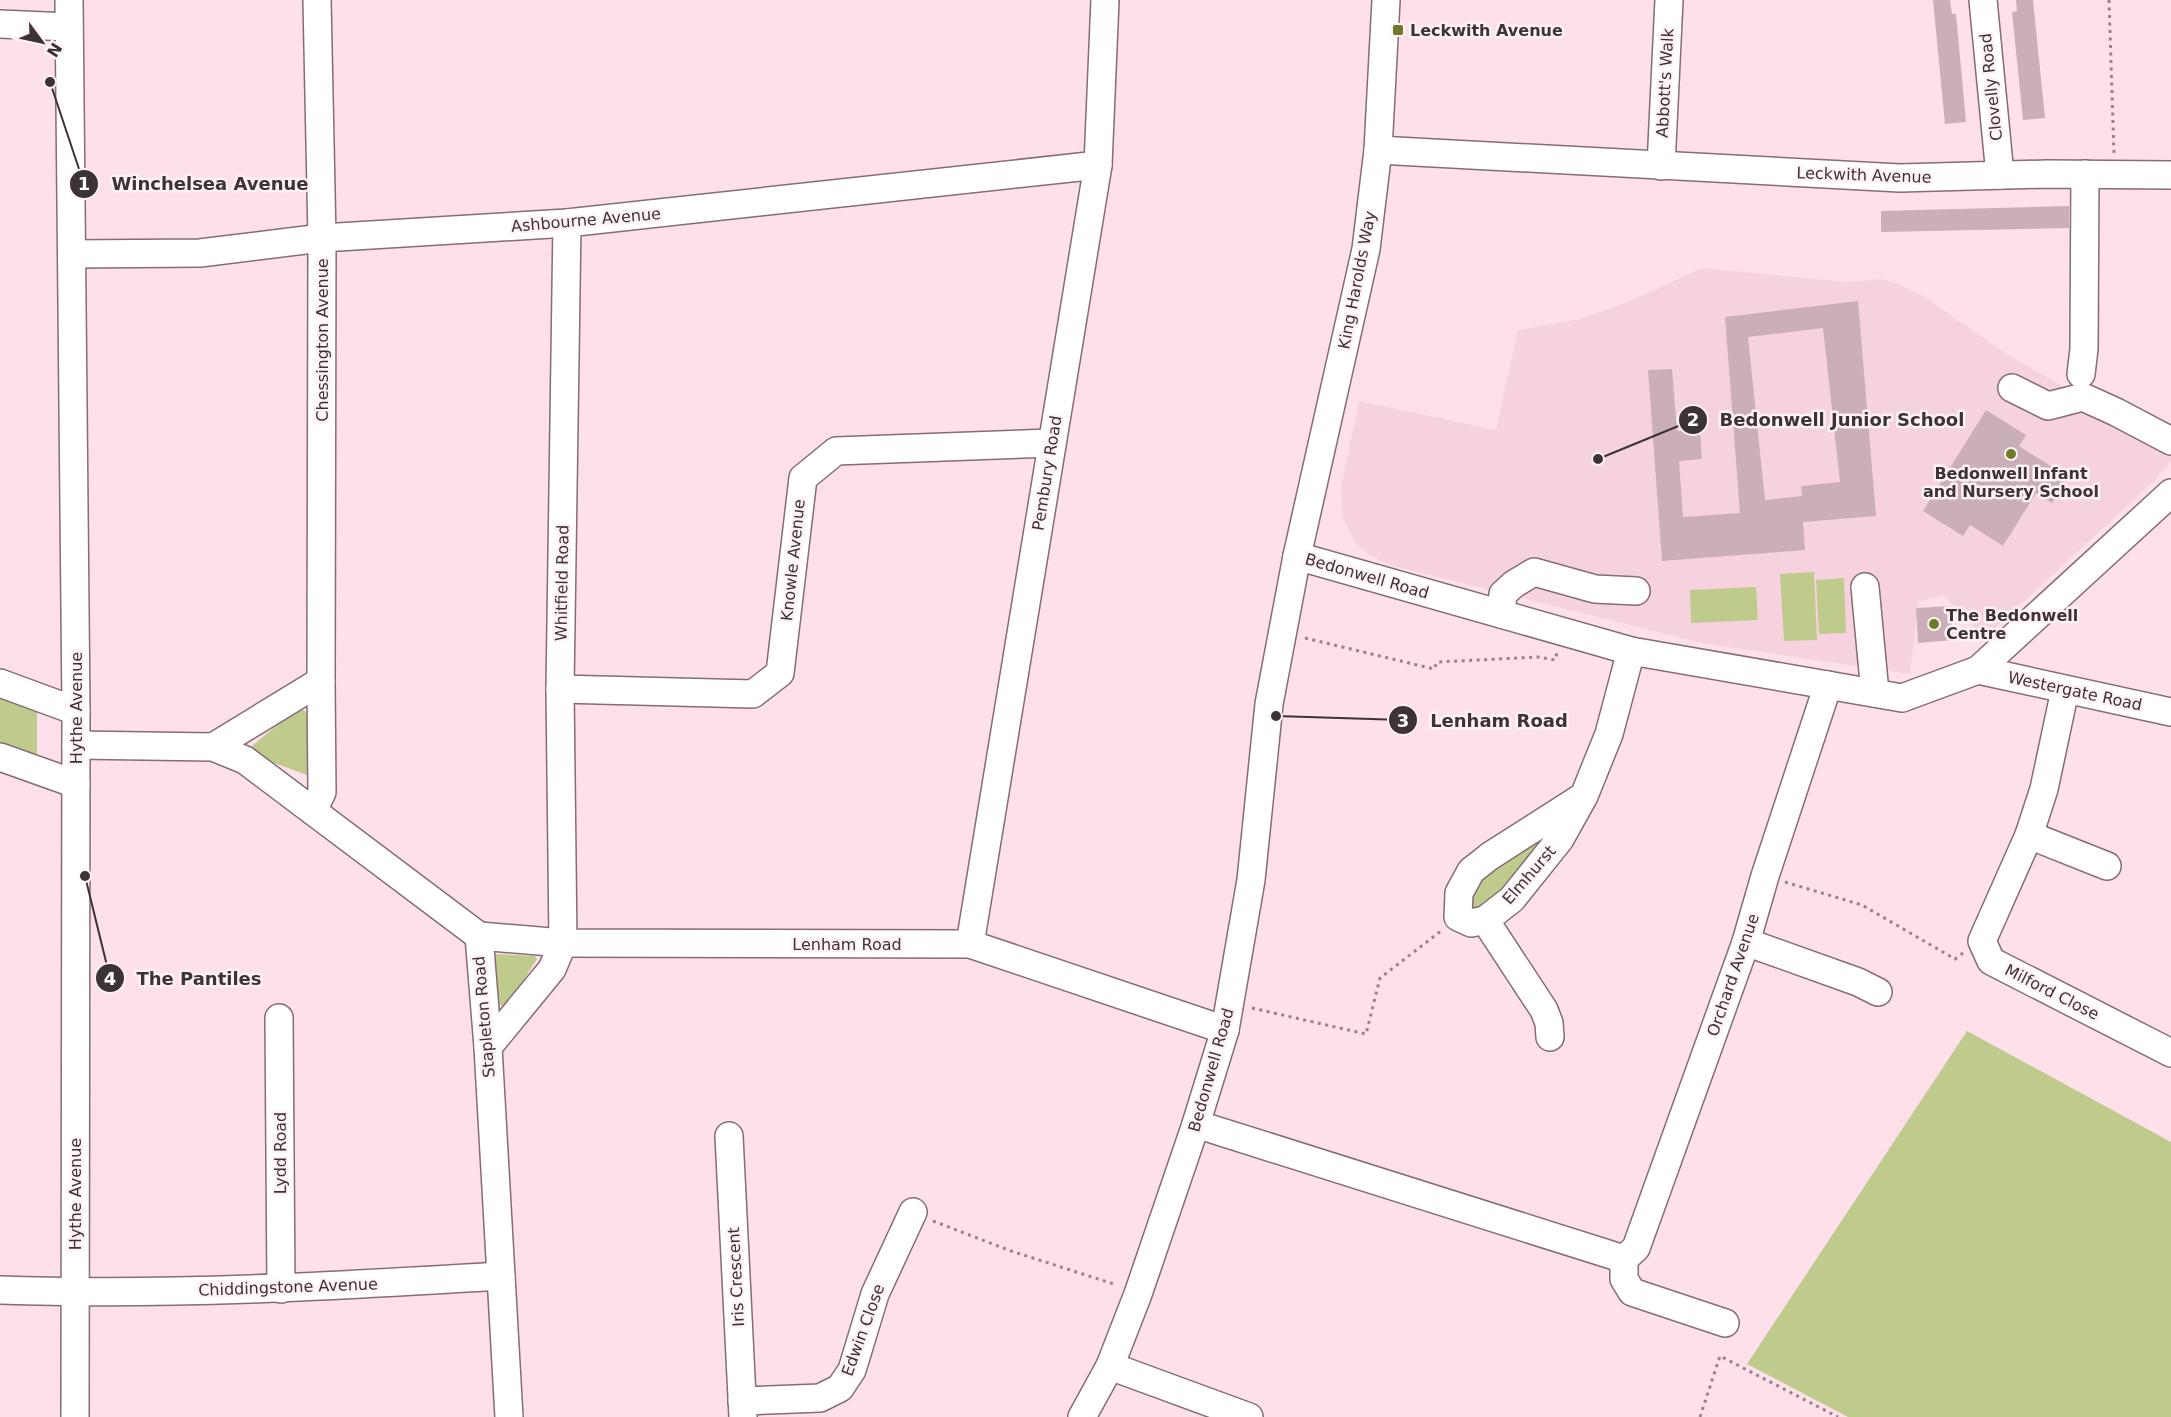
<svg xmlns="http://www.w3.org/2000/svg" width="2171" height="1417" font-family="'DejaVu Sans',sans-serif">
<rect width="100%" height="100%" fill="#fde0e9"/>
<polygon fill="#f6d2de" points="1702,268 1846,282 1883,279 1896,283 1923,296 2008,355 2171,448 2171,461 2154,481 1984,638 1944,595 1918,602 1910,674 1701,643 1390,565 1369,555 1354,541 1343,518 1341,489 1359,401 1496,430 1518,330 1580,319 1626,303"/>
<g fill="#bfcb8d">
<polygon points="1814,572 1817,640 1784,641 1780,574"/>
<polygon points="1844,578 1846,633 1819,634 1816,580"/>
<polygon points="1756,587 1758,620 1691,623 1690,590"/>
<polygon points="0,694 37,708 37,758 0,746"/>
<polygon points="297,709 305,711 309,718 312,773 307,775 255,756 252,751 253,745"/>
<polygon points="1558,819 1516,877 1482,910 1470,910 1474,879"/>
<polygon points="495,954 535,956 537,959 508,1004 502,1006 496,1001 493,959"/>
<polygon points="1967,1031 2171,1142 2171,1417 1848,1417 1747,1364"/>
</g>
<g fill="#cbafb8" fill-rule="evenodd">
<polygon points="1933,0 1950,0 1952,14 1956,14 1966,122 1945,124"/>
<polygon points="2016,0 2033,0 2045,118 2023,120 2012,12 2017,11"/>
<polygon points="2069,206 2069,228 1881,232 1881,211"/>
<path d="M1858,301L1876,516L1803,522L1805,550L1662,561L1648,370L1672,369L1677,431L1700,430L1702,459L1679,461L1683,517L1740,513L1725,317ZM1823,328L1840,482L1801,486L1802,496L1765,500L1748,337Z"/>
<polygon points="1986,410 2026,435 2019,446 2068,477 2052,503 2036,493 2003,546 1970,525 1963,536 1923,511"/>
<polygon points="1951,606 1953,640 1918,643 1916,608"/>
</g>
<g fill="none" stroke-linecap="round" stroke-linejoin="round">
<g stroke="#856c75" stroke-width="30">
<g id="minor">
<polyline points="69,0 76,711 75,1417"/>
<polyline points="1983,0 2000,175"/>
<polyline points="0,24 69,27"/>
<polyline points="1378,150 1900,178 2047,174 2171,175"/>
<polyline points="1661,166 1669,0"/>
<polyline points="72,254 200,253 322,238 567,223 1098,165"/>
<polyline points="2081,374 2084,349 2085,174"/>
<polyline points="2012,388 2048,406 2083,397 2116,412 2171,441"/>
<polyline points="1297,556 1631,651 1902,698 1978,670 2171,493"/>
<polyline points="1865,587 1875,693"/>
<polyline points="1501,614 1503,594 1514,584 1534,572 1595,589 1636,591"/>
<polyline points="1978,670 2171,712"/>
<polyline points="0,683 76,711"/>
<polyline points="560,689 753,694 780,673 803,478 836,451 1051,443"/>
<polyline points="2065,690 2044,789 2029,835 1982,941 1991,961 2171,1053"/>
<polyline points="76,745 213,747 245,760 479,936 488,1047 509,1417"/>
<polyline points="213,747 321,681 322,238 317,0"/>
<polyline points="0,757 76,784"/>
<polyline points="1584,796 1560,839 1512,899 1485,920 1471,923 1458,917 1459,893 1471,871 1490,856 1584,796 1609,734 1631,651"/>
<polyline points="313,811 322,792 321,681"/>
<polyline points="2029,835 2107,866"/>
<polyline points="1485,920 1544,1010 1549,1023 1550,1037"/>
<polyline points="479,936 563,943 970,944 1225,1030"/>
<polyline points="1746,942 1858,982 1878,992"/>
<polyline points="970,944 1098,165 1105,0"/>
<polyline points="279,1018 281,1289"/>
<polyline points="488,1047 552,969 563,943 560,689 567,223"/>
<polyline points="1196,1124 1624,1259"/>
<polyline points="729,1136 743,1417"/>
<path d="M0,1290C167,1296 334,1286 501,1276"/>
<polyline points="1725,1323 1632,1292 1624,1279 1624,1259 1636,1248 1746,942 1765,876 1828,685"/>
<polyline points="1110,1366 1249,1417"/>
<polyline points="742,1401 820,1398 840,1388 852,1370 875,1294 913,1212"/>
<polyline points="1082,1417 1110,1366 1138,1294 1196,1124 1225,1030 1251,880 1269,704 1297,556 1366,249 1378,150 1386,0"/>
</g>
</g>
<g stroke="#968289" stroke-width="3" stroke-dasharray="3 4.5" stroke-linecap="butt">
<polyline points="2109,0 2114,154"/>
<polyline points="1305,638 1434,669 1437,662 1538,657 1555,660 1557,653"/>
<polyline points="1785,882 1862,905 1955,959 1963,953"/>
<polyline points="1252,1008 1366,1034 1380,978 1441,931"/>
<polyline points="933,1221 1011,1251 1117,1285"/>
<polyline points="1700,1417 1720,1356 1838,1417"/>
</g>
<use href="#minor" stroke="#fff" stroke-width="27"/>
</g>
<g fill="#6f7a26" stroke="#fef2f6" stroke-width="2">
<rect x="1392" y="24" width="12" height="12" rx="3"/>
<circle cx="2011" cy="454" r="6"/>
<circle cx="1934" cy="624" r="6"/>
</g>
<g text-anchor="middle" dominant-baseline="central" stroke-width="5" stroke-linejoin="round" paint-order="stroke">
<g font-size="16" font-weight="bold" fill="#3d3236" stroke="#fef2f6" text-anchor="start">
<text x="1410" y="30">Leckwith Avenue</text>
<text x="2011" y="473" text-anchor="middle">Bedonwell Infant<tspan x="2011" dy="18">and Nursery School</tspan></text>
<text x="1946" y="615">The Bedonwell<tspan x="1946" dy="18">Centre</tspan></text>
</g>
<g font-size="16" fill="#3d3236" stroke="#fef2f6">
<text transform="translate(1665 83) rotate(-87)">Abbott's Walk</text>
<text transform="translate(1991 87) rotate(-96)">Clovelly Road</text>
<text transform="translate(1864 175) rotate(2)">Leckwith Avenue</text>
<text transform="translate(586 220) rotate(-5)">Ashbourne Avenue</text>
<text transform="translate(1357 280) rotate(-79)">King Harolds Way</text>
<text transform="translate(322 340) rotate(-90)">Chessington Avenue</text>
<text transform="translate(1047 473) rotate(-81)">Pembury Road</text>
<text transform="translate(793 560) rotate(-84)">Knowle Avenue</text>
<text transform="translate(1367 576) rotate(16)">Bedonwell Road</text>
<text transform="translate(562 583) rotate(-89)">Whitfield Road</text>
<text transform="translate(2075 691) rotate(12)">Westergate Road</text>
<text transform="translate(76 708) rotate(-90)">Hythe Avenue</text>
<text transform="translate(1529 875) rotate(-49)">Elmhurst</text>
<text x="847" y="944">Lenham Road</text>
<text transform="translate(1733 975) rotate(-71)">Orchard Avenue</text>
<text transform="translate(2052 992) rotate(27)">Milford Close</text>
<text transform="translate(484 1017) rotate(-95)">Stapleton Road</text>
<text transform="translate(1211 1070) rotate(-74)">Bedonwell Road</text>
<text transform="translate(280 1153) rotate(-90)">Lydd Road</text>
<text transform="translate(75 1194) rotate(-90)">Hythe Avenue</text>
<text transform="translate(736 1277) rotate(-93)">Iris Crescent</text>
<text transform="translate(288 1287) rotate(-2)">Chiddingstone Avenue</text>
<text transform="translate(863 1330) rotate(-70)">Edwin Close</text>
</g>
</g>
<path fill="none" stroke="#3d3236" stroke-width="2" d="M50 82L84 184M1598 459L1693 420M1276 716L1403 720M85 876L110 978"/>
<g fill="#3d3236" stroke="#fef2f6" stroke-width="2">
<circle cx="50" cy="82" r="6"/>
<circle cx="1598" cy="459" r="6"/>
<circle cx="1276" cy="716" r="6"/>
<circle cx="85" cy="876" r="6"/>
<circle cx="84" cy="184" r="15"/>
<circle cx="1693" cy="420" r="15"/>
<circle cx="1403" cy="720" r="15"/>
<circle cx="110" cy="978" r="15"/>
</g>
<g font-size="18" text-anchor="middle" font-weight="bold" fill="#fff">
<text x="84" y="190">1</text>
<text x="1693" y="426">2</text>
<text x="1403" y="727">3</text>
<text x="110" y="985">4</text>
</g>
<g font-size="18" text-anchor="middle" font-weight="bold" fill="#3d3236" stroke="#fef2f6" stroke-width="5" stroke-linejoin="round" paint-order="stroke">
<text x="210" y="190">Winchelsea Avenue</text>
<text x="1842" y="426">Bedonwell Junior School</text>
<text x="1499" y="727">Lenham Road</text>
<text x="199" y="985">The Pantiles</text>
</g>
<g transform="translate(42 42) rotate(123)" stroke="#fef2f6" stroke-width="4.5" paint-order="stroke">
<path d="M0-4.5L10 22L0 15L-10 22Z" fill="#3d3236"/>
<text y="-9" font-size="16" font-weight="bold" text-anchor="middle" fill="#3d3236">N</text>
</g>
</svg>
